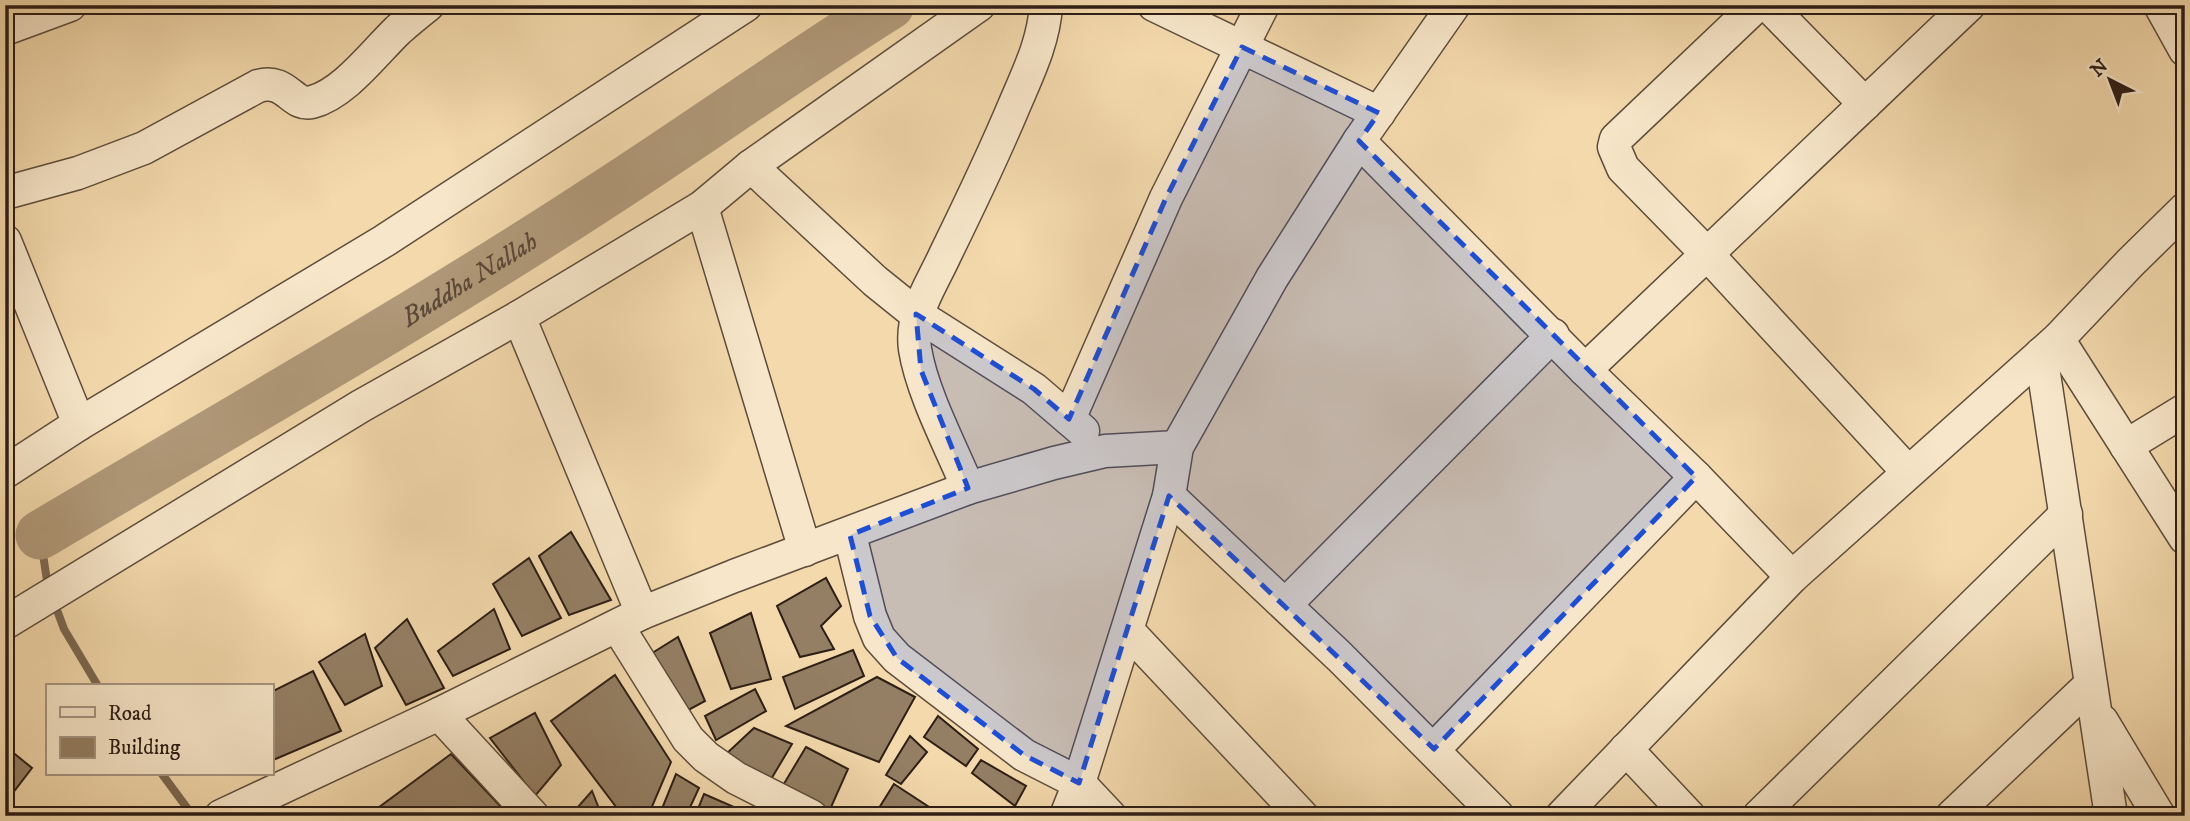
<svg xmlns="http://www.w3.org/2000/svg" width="2190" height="821" font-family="'IM FELL DW Pica',serif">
<rect width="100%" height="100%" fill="#f3d9ac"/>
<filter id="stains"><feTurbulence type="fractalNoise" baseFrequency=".00286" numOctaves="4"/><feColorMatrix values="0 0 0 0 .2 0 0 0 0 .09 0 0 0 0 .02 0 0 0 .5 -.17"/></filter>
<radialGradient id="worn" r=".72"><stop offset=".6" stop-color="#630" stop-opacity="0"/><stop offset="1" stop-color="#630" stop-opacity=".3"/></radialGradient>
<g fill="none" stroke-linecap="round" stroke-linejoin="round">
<g stroke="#7c6851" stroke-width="8">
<polyline points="40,535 48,587"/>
<polyline points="54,602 64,629 98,686"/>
<polyline points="162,774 193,816"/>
</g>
<path stroke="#b09979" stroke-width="49" id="s1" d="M40,535C225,425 413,319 594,201C693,137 790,68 890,5"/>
</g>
<g fill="#947f64" stroke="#2d1e16" stroke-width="2">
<polygon points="571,532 611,600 569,615 539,556"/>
<polygon points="529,558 561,618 522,636 493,584"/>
<polygon points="826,578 841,606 821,626 834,649 800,657 777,606"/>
<polygon points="494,609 510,649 453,676 438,651"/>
<polygon points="751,613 771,679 731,689 710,633"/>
<polygon points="407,619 444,688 406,705 375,648"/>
<polygon points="365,634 382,686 345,705 319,662"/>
<polygon points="678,637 705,701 683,713 649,655"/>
<polygon points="853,650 864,676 795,709 783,677"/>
<polygon points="313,671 341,731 271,761 271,692"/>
<polygon points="615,675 671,762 648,816 623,816 551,721"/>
<polygon points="877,677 915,697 879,762 786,726"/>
<polygon points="755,689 766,711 716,740 705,716"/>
<polygon points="535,713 561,765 535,796 490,738"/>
<polygon points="938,716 978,749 966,766 924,737"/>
<polygon points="754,728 792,744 770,781 725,755"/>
<polygon points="910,736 927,752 901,784 886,775"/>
<polygon points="5,746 32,768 12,794 5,788"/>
<polygon points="806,747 848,769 828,814 779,792"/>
<polygon points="451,754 505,811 501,816 367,816"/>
<polygon points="981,760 1026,786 1015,806 972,773"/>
<polygon points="676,774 699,788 686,816 659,816"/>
<polygon points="894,784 929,807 920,816 874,816"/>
<polygon points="592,791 602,816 570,816"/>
<polygon points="704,794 734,807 731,816 695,816"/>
</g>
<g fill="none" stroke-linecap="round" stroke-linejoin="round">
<g stroke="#5e4d3c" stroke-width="35">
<g id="minor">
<polyline points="1154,5 1379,113"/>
<polyline points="1757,5 1616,139 1614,147 1623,168 1707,254 1908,472"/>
<polyline points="1768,5 1865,104"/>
<polyline points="2160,5 2185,50"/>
<polyline points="5,29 70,5"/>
<polyline points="1359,141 1585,370 1696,477 1792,577"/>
<polyline points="751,166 875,281 916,314 1034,389 1083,431"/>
<path d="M5,193L78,173L144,148L258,86C288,78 291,107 312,102C344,94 375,52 398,30C408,21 418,13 428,5"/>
<polyline points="702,207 805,550"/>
<polyline points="5,241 79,424"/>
<polyline points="519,317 642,613"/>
<polyline points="2058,339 2185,538"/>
<polyline points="2041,354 2111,816"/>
<polyline points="1585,370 1969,5"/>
<polyline points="1069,419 1166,198 1263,5"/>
<polyline points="2126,446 2185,410"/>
<polyline points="5,472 79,424 384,241 746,5"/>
<path d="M968,488C951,447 922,393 915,349C910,314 931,286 945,255C969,206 993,156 1014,106C1028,73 1044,41 1046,5"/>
<polyline points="1169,496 1340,657 1498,816"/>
<polyline points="850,535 870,616 879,638 897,658 1024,755 1079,783 1110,816"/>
<polyline points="1286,604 1553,335"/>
<polyline points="5,623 361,406 519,317 702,207 751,166 979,5"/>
<polyline points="618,627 688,739 706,757 736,778 811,816"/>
<polyline points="1128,631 1302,816"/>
<polyline points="439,714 533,816"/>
<polyline points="2102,721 2159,816"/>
<polyline points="1434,749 1696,477"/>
<polyline points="1626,749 1689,816"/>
<polyline points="221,816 439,714 642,613 734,576 968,488 1054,463 1105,451 1177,447"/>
<polyline points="1066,816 1079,783 1169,496 1177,447 1272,278 1359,141 1454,5"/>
<polyline points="1562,816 1792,577 2058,339 2130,263 2185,209"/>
<polyline points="1759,816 2066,514"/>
<polyline points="1952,816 2090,685"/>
</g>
</g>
<use href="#minor" stroke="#f7e6c9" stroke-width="32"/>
</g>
<path fill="#1d4ed8" fill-opacity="0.2" stroke="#1d4ed8" stroke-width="5" stroke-dasharray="14 9" stroke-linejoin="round" d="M1242,47L1379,113L1359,141L1696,477L1434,749L1169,496L1079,783L1024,755L897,658L870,616L850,535L968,488L921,370L916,314L1034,389L1069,419L1166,198Z"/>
<g text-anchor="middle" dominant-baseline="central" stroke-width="5" stroke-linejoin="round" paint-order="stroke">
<g font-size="26" font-style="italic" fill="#5b4939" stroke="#f7e6c9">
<text stroke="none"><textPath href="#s1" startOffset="500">Buddha Nallah</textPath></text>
</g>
</g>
<rect width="2190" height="821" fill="none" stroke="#f3d9ac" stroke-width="28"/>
<rect x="7" y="7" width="2176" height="807" fill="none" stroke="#2d1e16" stroke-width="3.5"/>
<rect x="14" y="14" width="2162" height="793" fill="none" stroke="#2d1e16" stroke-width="2"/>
<rect x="46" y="684" width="228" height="91" fill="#f7e6c9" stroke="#a69681" stroke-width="2"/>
<rect x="60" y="707" width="35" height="10" fill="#f7e6c9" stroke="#a69681" stroke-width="2"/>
<text x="108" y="720" font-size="21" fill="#2d1e16">Road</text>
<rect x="60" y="737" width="35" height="21" fill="#947f64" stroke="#a69681" stroke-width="2"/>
<text x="108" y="754" font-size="21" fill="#2d1e16">Building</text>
<g transform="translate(2110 80) rotate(318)" stroke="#f7e6c9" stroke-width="5" paint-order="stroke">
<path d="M0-5L12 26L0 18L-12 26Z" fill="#2d1e16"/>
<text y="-10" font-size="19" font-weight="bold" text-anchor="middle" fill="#2d1e16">N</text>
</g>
<rect width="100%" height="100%" filter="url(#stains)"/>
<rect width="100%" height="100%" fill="url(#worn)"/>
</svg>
